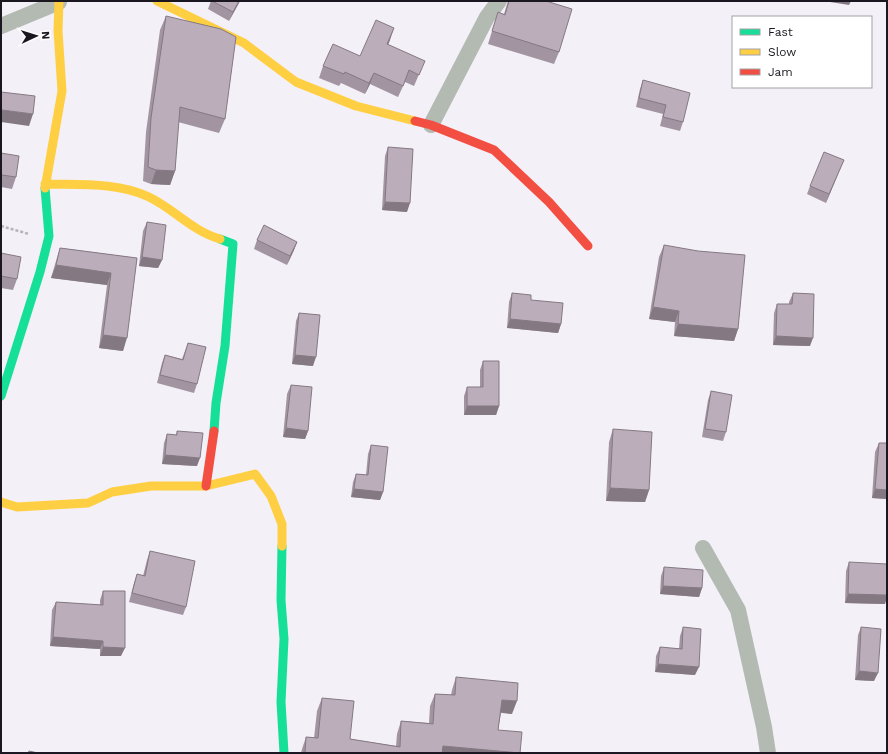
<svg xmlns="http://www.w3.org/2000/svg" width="888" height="754" font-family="'Work Sans',sans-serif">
<rect width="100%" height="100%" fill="#f3f0f8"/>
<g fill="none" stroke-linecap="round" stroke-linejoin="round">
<polyline stroke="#b4b6b6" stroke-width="2.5" stroke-dasharray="3 2" stroke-linecap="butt" points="1,226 29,234"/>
<g stroke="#b2bab2" stroke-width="16">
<polyline points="1,26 59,2"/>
<polyline points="431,125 487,17 499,1"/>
<polyline points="703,548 738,610 764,727 768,753"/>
</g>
<g stroke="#16e098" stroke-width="9">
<polyline points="1,396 40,272 49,236 45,188"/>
<polyline points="214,431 216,403 225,346 233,244 220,239"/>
<polyline points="282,546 281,600 284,639 281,702 284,753"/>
</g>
<g stroke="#ffcf43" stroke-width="9">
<polyline points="157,1 244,43 296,82 356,106 415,121"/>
<path d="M45,184C78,185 118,182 149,197C174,209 192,231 220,239"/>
<polyline points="45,188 62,91 58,31 59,1"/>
<polyline points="1,502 17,507 88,503 112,492 151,486 206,486 255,474 271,496 282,524 282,546"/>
</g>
<g stroke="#f24e42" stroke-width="9">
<polyline points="415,121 431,125 494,150 549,202 588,246"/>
<polyline points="206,486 214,431"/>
</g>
</g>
<g fill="#a295a1">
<polygon points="211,1 240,1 229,21 208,9"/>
<polygon points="508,1 546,1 559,52 554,64 488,44 498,12 504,14"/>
<polygon points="166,16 225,119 219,133 178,122 175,171 170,185 151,184 143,181 146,132 160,30"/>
<polygon points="390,40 388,45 420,72 414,86 405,82 398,97 370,84 365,94 341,83 339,86 319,78 323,66 360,56"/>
<polygon points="643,80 683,122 680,131 660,126 663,114 636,107 640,89"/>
<polygon points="388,147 407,212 382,210 385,156"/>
<polygon points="1,153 16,177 12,189 1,187"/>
<polygon points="844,160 826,203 807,194 810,186"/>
<polygon points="147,222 162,260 158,268 139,266 143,231"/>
<polygon points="257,240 297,242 294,250 287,265 254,249"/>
<polygon points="664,245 738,329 734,341 674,336 675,322 649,319 659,257"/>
<polygon points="60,248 137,258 123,351 99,348 107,285 51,278 56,261"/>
<polygon points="1,253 17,279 13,290 1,288"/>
<polygon points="512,293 531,300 561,324 558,333 507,328 509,302"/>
<polygon points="793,293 810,346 773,345 774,313 777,304 789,304 789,302"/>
<polygon points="299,313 313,366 292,364 296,321"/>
<polygon points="188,343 197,384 194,393 157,383 162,363 165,355 182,359"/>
<polygon points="483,361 499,406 496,415 464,415 464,396 467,387 480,387 480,370"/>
<polygon points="291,385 308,431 305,439 283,437 287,394"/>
<polygon points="711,391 726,432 723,441 702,437 708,400"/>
<polygon points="613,429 649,490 645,502 606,501 609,442"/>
<polygon points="177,431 197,466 162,464 164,443 167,434 176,435"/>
<polygon points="879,443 887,499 872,498 875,452"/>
<polygon points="371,445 383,492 380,500 351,497 353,482 356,474 366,475 368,454"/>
<polygon points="150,551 186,607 183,615 129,602 134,583 137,574 143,576 147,560"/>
<polygon points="849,562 885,604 845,603 846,571"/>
<polygon points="664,567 702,588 699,597 660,594 661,576"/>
<polygon points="103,591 121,656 100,656 100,649 50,646 52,610 56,602 100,605 100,600"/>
<polygon points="683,627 695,675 655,672 656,656 660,647 679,649 680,636"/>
<polygon points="861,627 874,681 855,680 858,635"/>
<polygon points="456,677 512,714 501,713 498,730 520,753 301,753 302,749 306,737 314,738 317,711 322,698 350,739 396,746 397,734 401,721 429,723 430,706 435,694 451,695 452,690"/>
</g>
<g fill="#847983">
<polygon points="239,1 240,1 229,21 233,12"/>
<polygon points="831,1 851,1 849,5 830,2"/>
<polygon points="394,28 390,40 383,56 387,44"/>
<polygon points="374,73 370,84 365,94 369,83"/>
<polygon points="2,110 33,114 29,126 1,122 1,112"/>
<polygon points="844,160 840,169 826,203 829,194"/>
<polygon points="156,170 175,171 170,185 151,184"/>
<polygon points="385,202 410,203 407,212 382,210"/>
<polygon points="297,242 294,250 287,265 290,256"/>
<polygon points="142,257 162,260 158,268 139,266"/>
<polygon points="56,265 111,273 107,285 51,278"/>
<polygon points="653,307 679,311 675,322 649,319"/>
<polygon points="510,319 561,324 558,333 507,328"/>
<polygon points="678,324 738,329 734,341 674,336"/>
<polygon points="103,335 127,338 123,351 99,348"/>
<polygon points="776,336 813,338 810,346 773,345"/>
<polygon points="295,355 316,357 313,366 292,364"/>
<polygon points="467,406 499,406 496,415 464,415"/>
<polygon points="286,428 308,431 305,439 283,437"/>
<polygon points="165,455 200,458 197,466 162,464"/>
<polygon points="610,488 649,490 645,502 606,501"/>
<polygon points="354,489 383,492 380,500 351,497"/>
<polygon points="875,489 887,490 887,499 872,498"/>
<polygon points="663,586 702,588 699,597 660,594"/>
<polygon points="848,594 887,595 887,598 885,604 845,603"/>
<polygon points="53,637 103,641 100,649 50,646"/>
<polygon points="103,647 125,648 121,656 100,656"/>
<polygon points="658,664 699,667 695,675 655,672"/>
<polygon points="859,671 878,673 874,681 855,680"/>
<polygon points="502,700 517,701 512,714 498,712"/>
<polygon points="443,746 517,753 440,753"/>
</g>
<g fill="#bcadbb" stroke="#847983">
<polygon points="212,1 239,1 233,12"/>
<polygon points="509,1 546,1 572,9 559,52 492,31 498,12 505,15"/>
<polygon points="166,16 221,29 236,37 225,119 180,107 175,171 156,170 148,167 151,118"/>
<polygon points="376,20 394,28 387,44 425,61 419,75 409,70 403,86 374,73 369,83 345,72 344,74 323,66 333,44 360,56"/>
<polygon points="643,80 690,93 683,122 663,117 666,105 639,98"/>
<polygon points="1,92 35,96 33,114 2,110 1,115"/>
<polygon points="388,147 413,149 410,203 385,202"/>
<polygon points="824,152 844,160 829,194 810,186"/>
<polygon points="1,153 19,156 16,177 2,175 1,178"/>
<polygon points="147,222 166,225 162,260 142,257"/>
<polygon points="264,225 297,242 290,256 257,240"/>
<polygon points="664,245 698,251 745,255 738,329 678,324 679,311 653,307"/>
<polygon points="60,248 137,258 127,338 103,335 111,273 56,265"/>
<polygon points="1,253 21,257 17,279 1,276"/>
<polygon points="512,293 531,295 531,300 563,303 561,324 510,319"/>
<polygon points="793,293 814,294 813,338 776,336 777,304 792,304"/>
<polygon points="299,313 320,315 316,357 295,355"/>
<polygon points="188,343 206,347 197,384 160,375 165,355 183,360"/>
<polygon points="483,361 499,361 499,406 467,406 467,387 483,387"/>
<polygon points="291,385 312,387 308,431 286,428"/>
<polygon points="711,391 732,395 726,432 705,429"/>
<polygon points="613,429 652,432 649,490 610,488"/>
<polygon points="177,431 203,433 200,458 165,455 167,434 177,435"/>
<polygon points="879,443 887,443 887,490 875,489"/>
<polygon points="371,445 388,447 383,492 354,489 356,474 368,475"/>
<polygon points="150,551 195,561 186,607 132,593 137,574 145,576"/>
<polygon points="849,562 887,564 887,595 848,594"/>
<polygon points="664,567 703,570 702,588 663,586"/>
<polygon points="103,591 125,591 125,648 103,647 103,641 53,637 56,602 103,605"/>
<polygon points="683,627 701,629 699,667 658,664 660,647 682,649"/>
<polygon points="861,627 881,629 878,673 859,671"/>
<polygon points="456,677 518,683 517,701 502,700 498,730 522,732 520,753 443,746 442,753 305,753 306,737 318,738 322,698 354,701 350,739 400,747 401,721 433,724 435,694 455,695"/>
<polygon points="29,751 38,753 28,753"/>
</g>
<rect width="888" height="754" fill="none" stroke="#1a1720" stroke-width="4"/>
<rect x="732" y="16" width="140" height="72" fill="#ffffff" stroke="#a3a2a6"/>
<rect x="740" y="29" width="20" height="6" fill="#16e098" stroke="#a3a2a6"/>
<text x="768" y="36" font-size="12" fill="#1a1720">Fast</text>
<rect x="740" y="49" width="20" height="6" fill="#ffcf43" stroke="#a3a2a6"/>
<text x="768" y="56" font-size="12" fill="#1a1720">Slow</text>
<rect x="740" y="69" width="20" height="6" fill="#f24e42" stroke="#a3a2a6"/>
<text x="768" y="76" font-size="12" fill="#1a1720">Jam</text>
<g transform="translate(36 36) rotate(86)" stroke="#ffffff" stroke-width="3" paint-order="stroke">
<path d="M0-3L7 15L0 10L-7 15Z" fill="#1a1720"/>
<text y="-6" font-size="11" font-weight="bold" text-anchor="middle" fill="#1a1720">N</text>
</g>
</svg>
